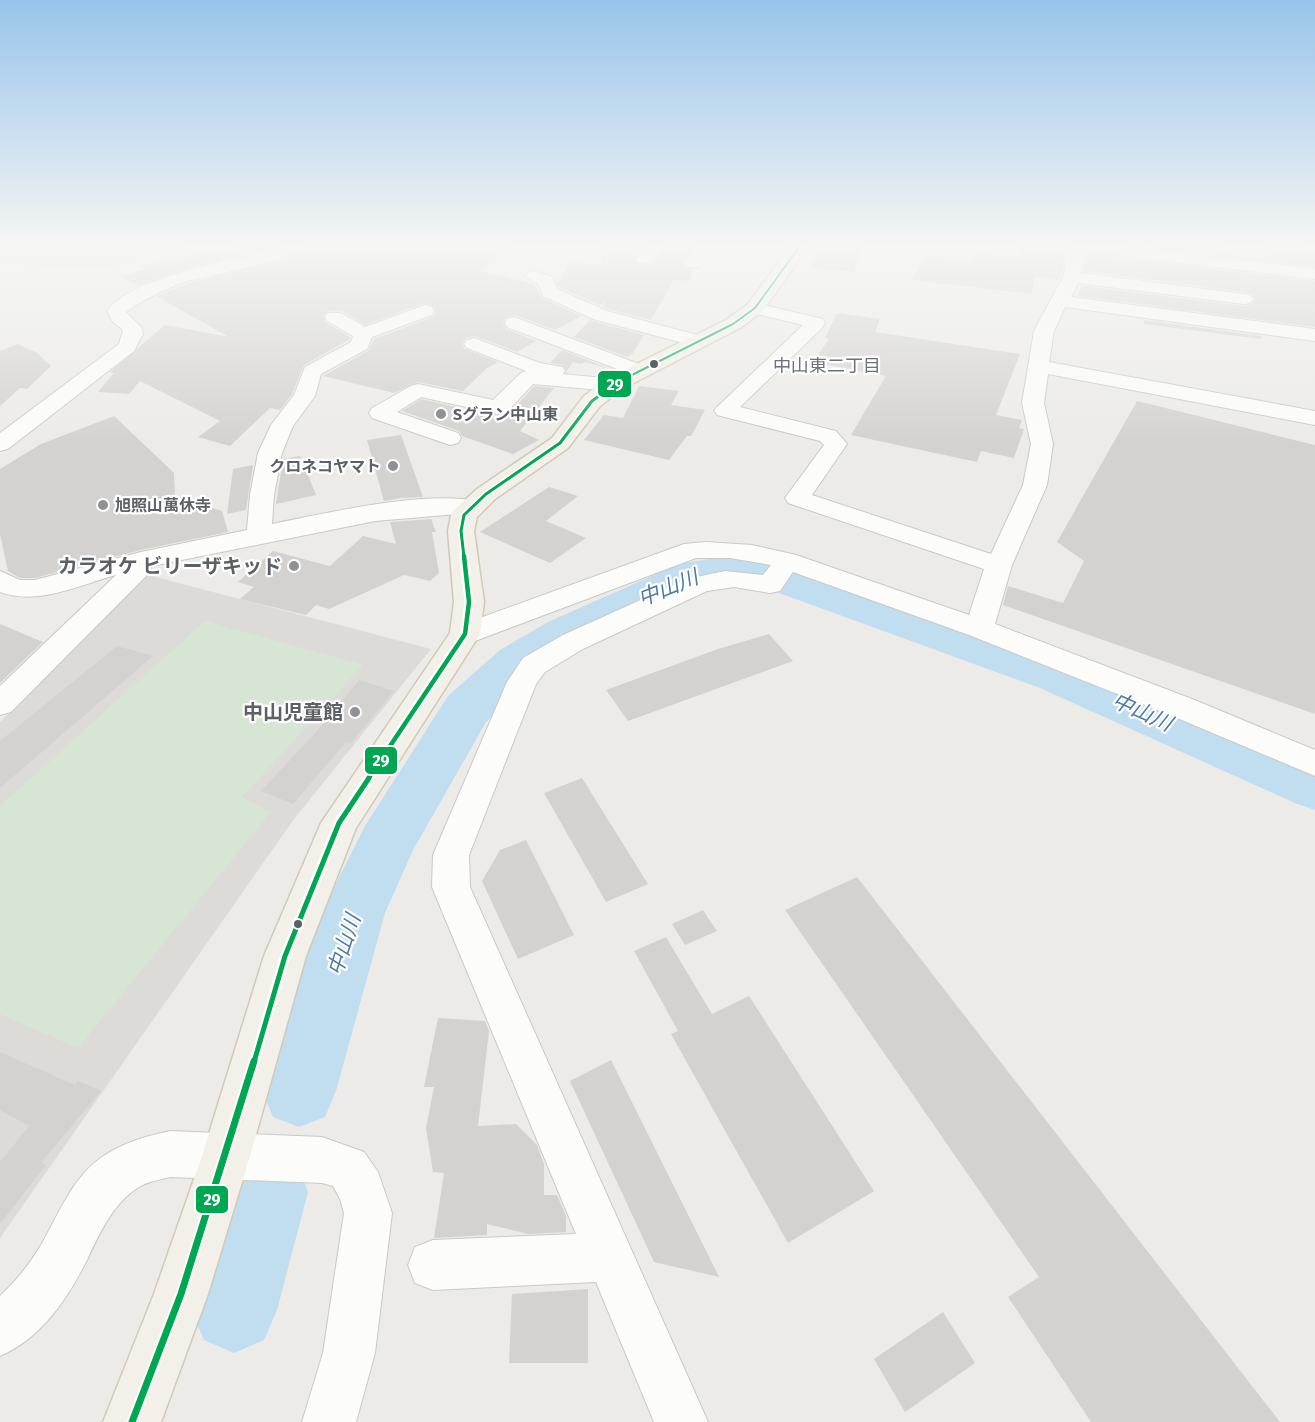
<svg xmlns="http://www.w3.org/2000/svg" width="1315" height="1422" font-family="'Fira Sans','Noto Sans JP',sans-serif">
<rect width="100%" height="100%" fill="#ecebe7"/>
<polygon fill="#dddbd7" points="148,575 431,649 294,819 0,1238 0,722"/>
<g fill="#d7e6d4">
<polygon points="0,246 185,246 105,269 0,264"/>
<polygon points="205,621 363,665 242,797 270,813 78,1048 0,1014 0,806"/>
</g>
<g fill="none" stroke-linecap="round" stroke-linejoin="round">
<g fill="#c1ddf0" fill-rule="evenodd">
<polygon points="738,554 777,561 1076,664 1315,764 1315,810 1295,803 1040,688 752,583 738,580 706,586 582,644 536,674 486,722 413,850 385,913 336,1091 325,1117 299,1127 273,1117 262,1091 321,913 365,826 448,696 500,650 548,622 679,564"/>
<polygon points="269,1153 297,1164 308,1192 277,1310 264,1340 234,1353 204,1340 191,1310 230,1192 241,1164"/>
</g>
</g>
<g fill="#d3d2d0">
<polygon points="237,246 276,246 188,268 138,286 121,276 146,269 140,266"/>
<polygon points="310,246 509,246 481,271 534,284 542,298 581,316 555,330 515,315 506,317 503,322 506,329 536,341 517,352 475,336 466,338 462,344 465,349 498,362 486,369 463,391 418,382 394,393 323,376 368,351 374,339 433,317 436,312 434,306 424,303 365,325 342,311 327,311 323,316 325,322 350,337 349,340 304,365 292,394 280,410 270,408 230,446 198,437 220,421 140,381 129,394 98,392 114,373 110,372 165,325 229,337 156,296 189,283 289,258 302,253"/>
<polygon points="603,246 645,246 634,259 638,265 652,265 668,246 697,246 683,263 685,268 693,269 690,281 674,280 651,320 608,309 602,306 607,301 600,305 559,287 557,283 571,262 602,265"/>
<polygon points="820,246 864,246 853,272 810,267"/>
<polygon points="1022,246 1067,246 1059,280 1035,277 1031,294 912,280 925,255 971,260 972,253 1021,257"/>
<polygon points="1143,246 1218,246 1220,253 1267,260 1265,246 1304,247 1307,251 1315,253 1315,267"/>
<polygon points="1086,254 1315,281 1315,327 1078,296 1082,286 1244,306 1252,304 1255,299 1252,294 1244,292 1084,271"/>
<polygon points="837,313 880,319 875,332 1020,354 996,415 1022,420 1019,428 1024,429 1014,458 981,451 977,462 851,435 886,376 813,362 829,339 825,338"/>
<polygon points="590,320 592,321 644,335 633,353 627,357 574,337"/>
<polygon points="1144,320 1261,336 1261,339 1144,324"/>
<polygon points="18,344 37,353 51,366 27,389 20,388 0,406 0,351"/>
<polygon points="562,350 610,369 585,362 580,364 573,362 567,371 562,365 550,363"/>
<polygon points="534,386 554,388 520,431 539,440 513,454 462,436 459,431 402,411 421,399 469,410 498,420 508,415"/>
<polygon points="639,386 679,391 671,405 705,410 691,436 687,436 669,460 584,440 604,415 623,418"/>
<polygon points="1137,401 1315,445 1315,714 1003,605 1008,586 1063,603 1084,561 1057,542"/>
<polygon points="114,416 174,473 175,495 222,511 228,532 141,550 35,578 20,578 13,574 8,571 0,534 0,469 41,444"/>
<polygon points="401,435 423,497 403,498 405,497 384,501 367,440"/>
<polygon points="300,456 316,495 276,504 283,459"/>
<polygon points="253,465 246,510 227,514 233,469"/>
<polygon points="549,487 578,496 546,521 586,538 550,563 480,532"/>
<polygon points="431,519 436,532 432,532 439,573 430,581 404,575 329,609 316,605 306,615 240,599 254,587 238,582 273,551 330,566 363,536 396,544 390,522"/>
<polygon points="0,624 43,642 0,683"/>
<polygon points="769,634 793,661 628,721 606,690 718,649"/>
<polygon points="117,646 153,656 0,788 0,741"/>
<polygon points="359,680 394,691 351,743 346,742 293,804 261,791 316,732"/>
<polygon points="582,778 648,884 606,902 544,793"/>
<polygon points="526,840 574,935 518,959 482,881 500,850"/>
<polygon points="857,877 1280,1422 1091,1422 1008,1297 1039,1277 785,910"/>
<polygon points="703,910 717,931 685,945 672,924"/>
<polygon points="666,937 712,1014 749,996 874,1191 788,1243 671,1034 678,1031 634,951"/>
<polygon points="438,1018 485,1021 489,1031 478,1126 516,1124 537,1145 544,1164 544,1195 557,1195 566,1216 566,1232 528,1234 487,1224 487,1235 434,1238 444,1173 433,1172 426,1128 434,1087 424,1087"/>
<polygon points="0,1052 75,1085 78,1081 101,1091 41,1163 46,1165 0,1224 0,1162 29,1126 0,1110"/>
<polygon points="611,1060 719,1277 654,1262 570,1081"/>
<polygon points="588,1289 588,1363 509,1363 512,1294"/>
<polygon points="943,1312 975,1363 905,1412 874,1359"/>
</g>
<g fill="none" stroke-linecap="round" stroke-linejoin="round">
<g stroke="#c9c9c8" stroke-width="2">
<g id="minor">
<path d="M284,246H308C298,259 210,275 188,281C165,288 145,299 126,312L142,328L143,334L134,351L8,449L0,451V433L119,344L123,330L112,321L107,311C132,275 242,260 284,246Z"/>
<polygon points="648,246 666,246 650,263 638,263 636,259"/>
<polygon points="700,246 717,246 699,267 687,267 685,263"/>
<polygon points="1069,246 1124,246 1315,269 1315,279 1084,251 1081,273 1244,294 1250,295 1253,299 1250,303 1244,304 1078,283 1071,297 1315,329 1315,341 1065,307 1054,331 1049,362 1315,411 1315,425 1048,374 1044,403 1053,444 1047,485 1012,565 995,624 1192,699 1315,750 1315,776 1170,715 969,635 793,572 780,591 770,593 734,587 707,591 583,649 545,672 536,684 469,855 470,887 708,1422 654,1422 596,1282 433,1290 415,1283 408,1265 415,1247 433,1240 576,1234 432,887 433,855 507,682 523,658 563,635 687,579 725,571 763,575 771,565 730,558 696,558 475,641 465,643 455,641 451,634 455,627 684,544 706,542 752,545 796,555 969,615 984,569 788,503 785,498 824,445 820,441 717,415 714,410 803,325 749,312 746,308 749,304 755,303 823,319 825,323 823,327 740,407 836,431 847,444 812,495 991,554 1023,485 1031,444 1022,403 1034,331 1063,277"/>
<polygon points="1306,246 1315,246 1315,251 1308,249"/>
<polygon points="534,271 552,277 557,289 607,311 705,337 708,341 705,345 698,347 593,319 543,296 538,284 525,276 528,272"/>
<path d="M425,305L432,307L434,311L432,315L372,337L367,349L321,374L315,396L293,426L282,453L274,495L272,524C327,513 428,489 481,502L484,507L481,512L375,521L152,566L147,575L11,712L0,715V686L116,575C79,585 38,606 0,592V571L20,580H35L141,552L247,530L250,495L258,453L271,425L294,395L305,367L351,342L353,336L327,321L325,317L327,313H341L365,327Z"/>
<polygon points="514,317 647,367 650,371 647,375 633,375 507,327 505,323 507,319"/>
<polygon points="474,338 540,363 562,367 565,371 563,374 613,379 620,381 623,385 620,389 613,391 533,384 506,413 498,414 421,397 397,412 458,433 461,438 458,443 450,445 372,418 369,413 372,408 411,386 418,384 493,400 521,373 526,371 467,348 464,344 467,340"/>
<path d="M170,1131L322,1137L364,1152L378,1172L392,1213L375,1353L356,1422H302L323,1353L344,1213L340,1199L333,1186L322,1183L170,1177C159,1180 149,1181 139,1187C114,1202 100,1232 88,1258C68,1298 42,1338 0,1356V1296C16,1281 30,1264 41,1245C59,1214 73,1175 105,1155C125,1142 147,1136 170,1131Z"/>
</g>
</g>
<g stroke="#d0c9b8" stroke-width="3">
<polygon id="major" points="791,246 809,246 762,312 740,328 624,388 600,406 568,448 495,499 477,517 474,531 484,602 480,634 356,828 306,956 250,1156 208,1294 161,1422 103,1422 154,1294 202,1156 264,956 321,823 450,633 454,602 448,531 451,515 455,509 477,489 552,438 584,396 608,378 726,320 748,304"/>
</g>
<use href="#minor" fill="#fcfcfb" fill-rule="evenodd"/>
<use href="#major" fill="#f2f0e9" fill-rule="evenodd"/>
<g stroke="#fff" stroke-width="4.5">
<polyline id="bus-1-far4" points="616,383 733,324 755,308 800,246"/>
</g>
<g stroke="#fff" stroke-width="6">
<polyline id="bus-1-far3" points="464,557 461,531 464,515 486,494 560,443 592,401 618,382"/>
</g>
<g stroke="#fff" stroke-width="9">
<polyline id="bus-1-far2" points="368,779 465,634 469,602 464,556"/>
</g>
<g stroke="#fff" stroke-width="10">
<polyline id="bus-1-far1" points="254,1062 285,956 339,823 369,778"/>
</g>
<g stroke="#fff" stroke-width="11">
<polyline id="bus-1" points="132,1422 181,1294 254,1061"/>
</g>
<use href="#bus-1-far4" stroke="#00a651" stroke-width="2"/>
<use href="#bus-1-far3" stroke="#00a651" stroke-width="3"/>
<use href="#bus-1-far2" stroke="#00a651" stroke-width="4.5"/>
<use href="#bus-1-far1" stroke="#00a651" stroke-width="5"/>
<use href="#bus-1" stroke="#00a651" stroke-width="7"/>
</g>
<linearGradient id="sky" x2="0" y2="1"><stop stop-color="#98c4eb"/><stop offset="0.55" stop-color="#f6f6f4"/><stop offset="1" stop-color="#f6f6f4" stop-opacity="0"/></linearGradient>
<rect width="1315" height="445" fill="url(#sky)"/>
<g fill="#5d6064" stroke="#fff" stroke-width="2">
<circle cx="654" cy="364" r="5"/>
<circle cx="298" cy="924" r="5"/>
</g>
<g fill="#8f9192" stroke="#fff" stroke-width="2">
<circle cx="441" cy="414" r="6"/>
<circle cx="393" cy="466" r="6"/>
<circle cx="103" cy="505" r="6"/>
<circle cx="294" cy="566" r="6"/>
<circle cx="355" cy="712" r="6"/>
</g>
<g text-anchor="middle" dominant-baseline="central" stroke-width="4.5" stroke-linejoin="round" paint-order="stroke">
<g font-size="16" font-weight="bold" fill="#5d6064" stroke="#fff" text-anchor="start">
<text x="453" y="414">Sグラン中山東</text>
<text x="381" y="466" text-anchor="end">クロネコヤマト</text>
<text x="115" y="505">旭照山萬休寺</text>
</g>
<g font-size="18" fill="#6e7276" stroke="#fff">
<text x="827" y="366">中山東二丁目</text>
</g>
<g font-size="20" font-weight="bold" fill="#5d6064" stroke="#fff" text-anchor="end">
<text x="282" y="566">カラオケ ビリーザキッド</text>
<text x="343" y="712">中山児童館</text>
</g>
<g font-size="21" font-style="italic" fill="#4e79a4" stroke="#fff">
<text transform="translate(668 588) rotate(-22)">中山川</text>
<text transform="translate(1142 712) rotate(24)">中山川</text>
<text transform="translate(344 945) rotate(-72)">中山川</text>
</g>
</g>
<g stroke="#fff" stroke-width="2">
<rect x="597" y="370" width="35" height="28" rx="6" fill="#00a651"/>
<rect x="364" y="746" width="34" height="29" rx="6" fill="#00a651"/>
<rect x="195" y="1185" width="34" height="29" rx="6" fill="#00a651"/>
</g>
<g font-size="16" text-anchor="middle" font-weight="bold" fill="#fff">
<text x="615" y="390">29</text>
<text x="381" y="766">29</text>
<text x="212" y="1205">29</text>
</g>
</svg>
